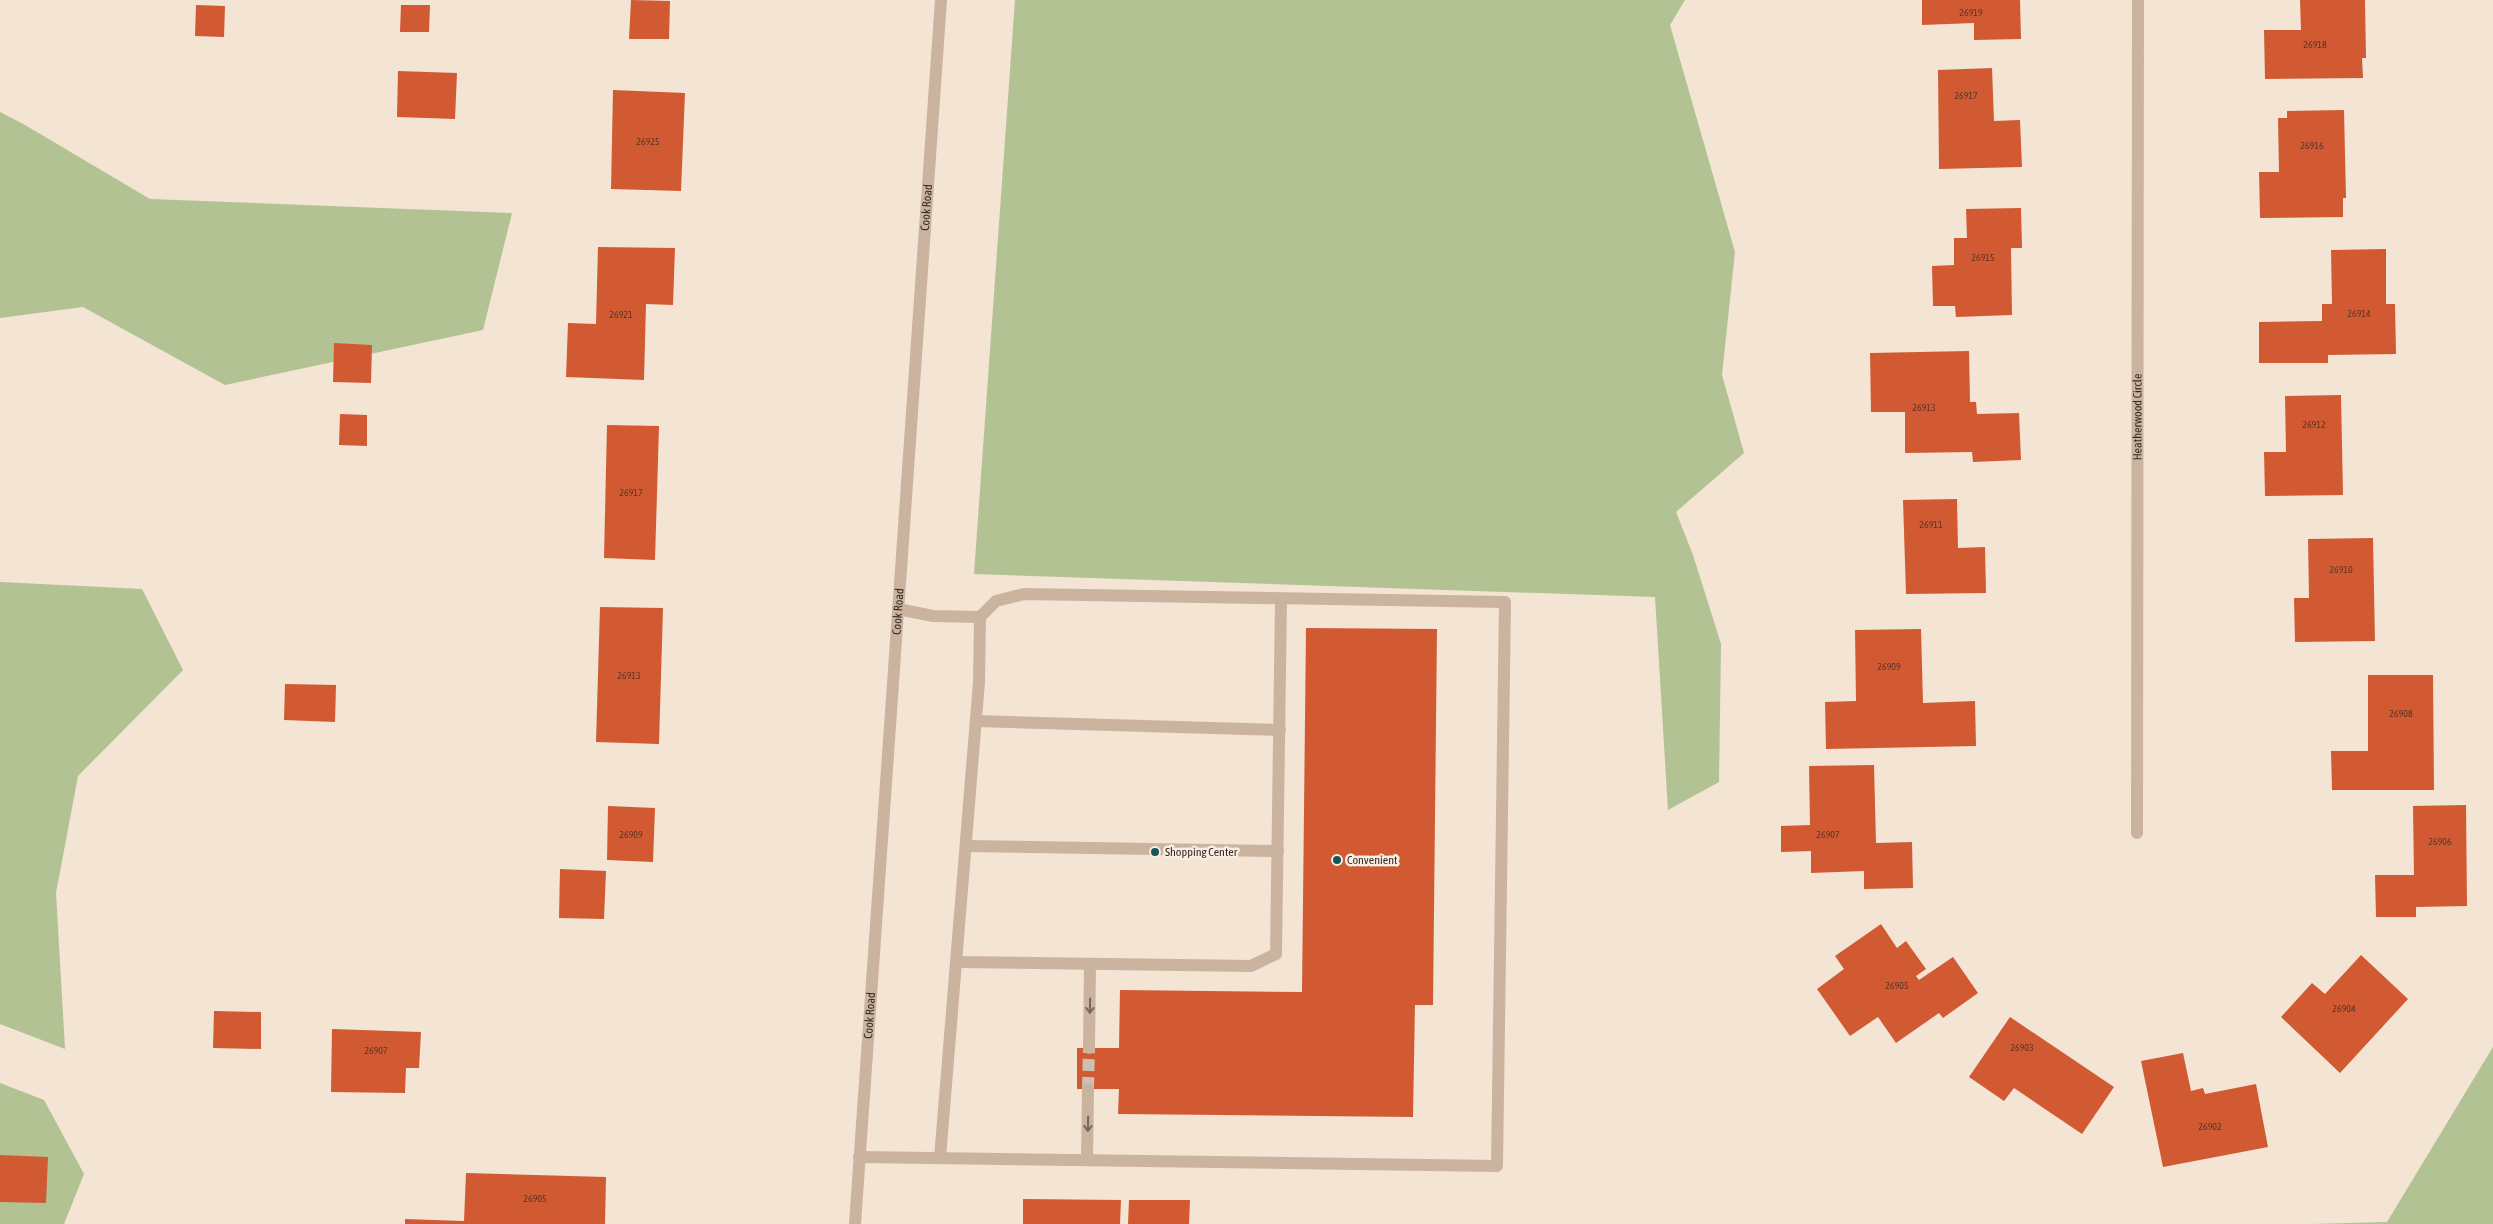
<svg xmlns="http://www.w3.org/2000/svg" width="2493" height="1224" font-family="'Asap Condensed',sans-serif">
<rect width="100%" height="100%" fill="#f3e4d4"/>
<g fill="#b2c293">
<polygon points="1015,0 1685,0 1670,25 1735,252 1722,375 1744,453 1676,512 1693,555 1721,644 1719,782 1668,810 1655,597 974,574"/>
<polygon points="0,112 25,125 150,199 512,213 483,330 225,385 83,307 0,318"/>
<polygon points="0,582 142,589 183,670 78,776 56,893 65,1049 0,1024"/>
<polygon points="2493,1047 2493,1224 2312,1224 2387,1222"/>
<polygon points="0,1083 44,1100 84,1174 64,1224 0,1224"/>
</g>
<g fill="#d15a33">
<polygon points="631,0 670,1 669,39 629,39"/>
<polygon points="1922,0 2020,0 2021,39 1974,40 1974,23 1922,25"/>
<polygon points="2300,0 2365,0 2366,58 2362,58 2363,78 2265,79 2264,30 2301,30"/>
<polygon points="196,5 225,6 224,37 195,36"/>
<polygon points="401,5 430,5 429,32 400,32"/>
<polygon points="1992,68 1994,121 2020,120 2022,167 1939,169 1938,70"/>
<polygon points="398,71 457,73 455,119 397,117"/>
<polygon points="613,90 685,93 681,191 611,189"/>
<polygon points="2344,110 2346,198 2343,198 2343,217 2260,218 2259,172 2279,172 2278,118 2287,118 2287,111"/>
<polygon points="2021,208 2022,248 2011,248 2012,315 1956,317 1955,306 1933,306 1932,266 1954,265 1954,238 1967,238 1966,209"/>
<polygon points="598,247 675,248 673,305 646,304 644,380 566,377 568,323 596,324"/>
<polygon points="2386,249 2386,304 2395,304 2396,354 2328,355 2328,363 2259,363 2259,322 2322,321 2322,304 2332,304 2331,250"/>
<polygon points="334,343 372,345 371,383 333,382"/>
<polygon points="1969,351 1970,402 1976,402 1977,414 2019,413 2021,460 1973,462 1972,452 1905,453 1905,412 1871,412 1870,353"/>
<polygon points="2341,395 2343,495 2265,496 2264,452 2286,452 2285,396"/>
<polygon points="340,414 367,415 367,446 339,445"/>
<polygon points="607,425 659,426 655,560 604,558"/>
<polygon points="1957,499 1958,548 1985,547 1986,593 1906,594 1903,500"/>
<polygon points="2373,538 2375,641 2295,642 2294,598 2309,598 2308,539"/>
<polygon points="600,607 663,608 659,744 596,742"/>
<polygon points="1306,628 1437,629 1433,1005 1415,1005 1413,1117 1118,1114 1119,1089 1077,1089 1077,1048 1119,1048 1120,990 1302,992"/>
<polygon points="1921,629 1923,703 1975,701 1976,746 1826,749 1825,702 1856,701 1855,630"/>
<polygon points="2368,675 2433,675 2434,790 2332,790 2331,751 2368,751"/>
<polygon points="285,684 336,685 335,722 284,720"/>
<polygon points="1874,765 1876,843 1912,842 1913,888 1864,889 1864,871 1811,873 1811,851 1781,852 1781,826 1810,825 1809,766"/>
<polygon points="2466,805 2467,906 2416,907 2416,917 2376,917 2375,875 2414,875 2413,806"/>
<polygon points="608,806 655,808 653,862 607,860"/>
<polygon points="560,869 606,871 604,919 559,918"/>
<polygon points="1881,924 1897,948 1906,941 1926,969 1916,976 1919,980 1953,957 1978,993 1943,1018 1939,1013 1896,1043 1878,1017 1850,1036 1817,989 1844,969 1835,956"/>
<polygon points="2361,955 2408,999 2340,1073 2281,1017 2312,983 2325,994"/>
<polygon points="214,1011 261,1012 261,1049 213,1048"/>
<polygon points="2010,1017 2114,1087 2082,1134 2014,1088 2004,1101 1969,1077"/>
<polygon points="332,1029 421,1032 419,1068 406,1068 405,1093 331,1092"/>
<polygon points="2183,1053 2191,1091 2203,1088 2205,1094 2256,1084 2268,1147 2163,1167 2141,1061"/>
<polygon points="0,1155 48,1157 46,1203 0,1202"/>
<polygon points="466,1173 606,1177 605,1224 405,1224 405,1219 464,1221"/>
<polygon points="1023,1199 1121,1200 1120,1224 1023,1224"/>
<polygon points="1129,1200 1190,1200 1189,1224 1128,1224"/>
</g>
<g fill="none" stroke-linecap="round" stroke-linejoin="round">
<polyline stroke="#cdbfb1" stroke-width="12" stroke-dasharray="12 6" stroke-linecap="butt" points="1088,1089 1089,1048"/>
<g stroke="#cbb49f" stroke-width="12">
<polyline points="976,721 1280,730"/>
<path id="s1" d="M2137,833L2138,0"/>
<polyline points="966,846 1278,851"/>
<polyline points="956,962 1251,966 1276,954 1281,599"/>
<polyline points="1089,1048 1090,964"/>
<polyline points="859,1157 1497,1166 1505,602 1024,594 996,601 980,617 933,616 898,609"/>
<polyline points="940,1158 979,682 980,617"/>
<polyline points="1087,1160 1088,1089"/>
<path id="s2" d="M855,1224L941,0"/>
</g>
</g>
<defs><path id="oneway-shaft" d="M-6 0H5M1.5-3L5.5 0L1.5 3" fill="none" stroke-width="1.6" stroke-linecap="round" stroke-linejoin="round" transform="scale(1.25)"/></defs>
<g stroke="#78685b">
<use href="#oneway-shaft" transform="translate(1090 1006) rotate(91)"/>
<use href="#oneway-shaft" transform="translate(1088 1124) rotate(91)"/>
</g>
<g fill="#165459" stroke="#faeee0" stroke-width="2">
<circle cx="1155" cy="852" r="5"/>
<circle cx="1337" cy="860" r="5"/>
</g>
<g text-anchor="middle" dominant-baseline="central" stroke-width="5" stroke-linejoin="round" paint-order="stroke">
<g font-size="10" fill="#5b3528">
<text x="1971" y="12">26919</text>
<text x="2315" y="44">26918</text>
<text x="1966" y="95">26917</text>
<text x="648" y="141">26925</text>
<text x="2312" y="145">26916</text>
<text x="1983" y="257">26915</text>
<text x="2359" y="313">26914</text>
<text x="621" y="314">26921</text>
<text x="1924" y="407">26913</text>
<text x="2314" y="424">26912</text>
<text x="631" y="492">26917</text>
<text x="1931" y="524">26911</text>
<text x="2341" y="569">26910</text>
<text x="1889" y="666">26909</text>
<text x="629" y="675">26913</text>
<text x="2401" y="713">26908</text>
<text x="631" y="834">26909</text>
<text x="1828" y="834">26907</text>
<text x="2440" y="841">26906</text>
<text x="1897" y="985">26905</text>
<text x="2344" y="1008">26904</text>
<text x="2022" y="1047">26903</text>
<text x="376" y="1050">26907</text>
<text x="2210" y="1126">26902</text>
<text x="535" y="1198">26905</text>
</g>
<g font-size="12" fill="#342924" stroke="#faeee0">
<text stroke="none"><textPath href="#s2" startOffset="1019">Cook Road</textPath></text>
<text stroke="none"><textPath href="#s1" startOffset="416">Heatherwood Circle</textPath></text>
<text stroke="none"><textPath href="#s2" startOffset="614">Cook Road</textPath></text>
<text stroke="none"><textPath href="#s2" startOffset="209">Cook Road</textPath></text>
</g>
<g font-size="12" fill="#342924" stroke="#faeee0" text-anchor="start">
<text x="1165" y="852">Shopping Center</text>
<text x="1347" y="860">Convenient</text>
</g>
</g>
</svg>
